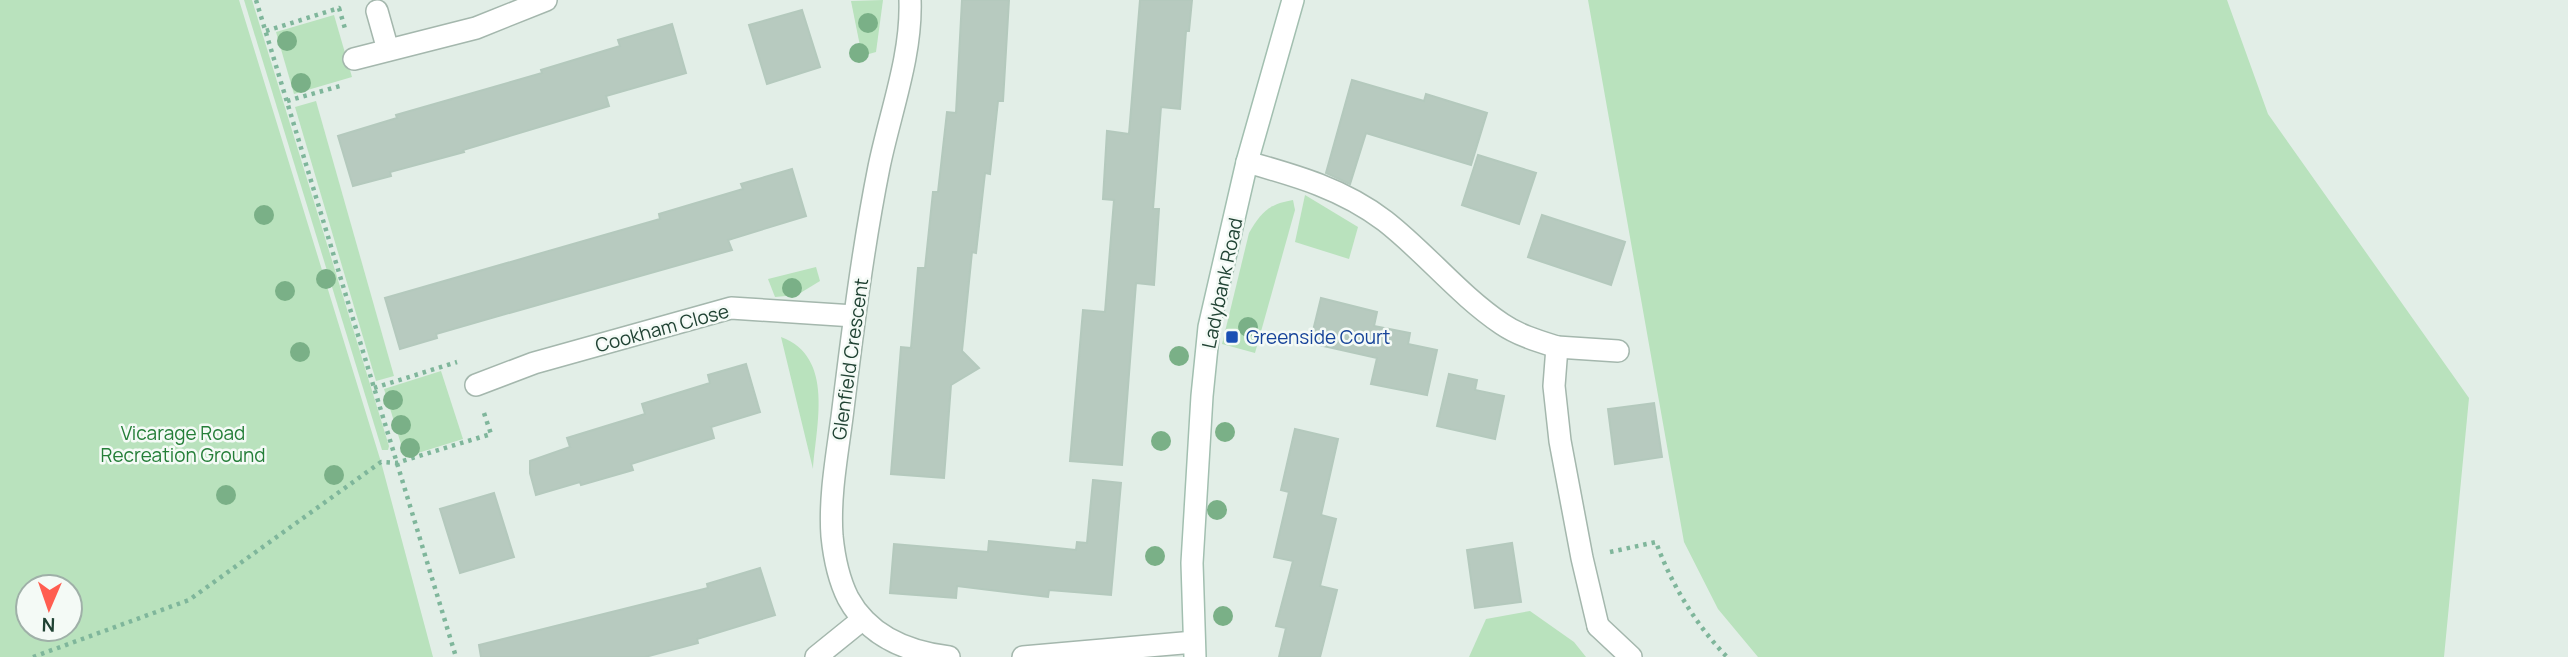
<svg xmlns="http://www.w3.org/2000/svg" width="2568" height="657" font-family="Manrope,sans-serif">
<rect width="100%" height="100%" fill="#e2eee7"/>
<g fill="#b9e2bd" fill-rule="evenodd">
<path d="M0,0H239L381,462L433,657H0ZM28,587H70V629H28Z"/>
<polygon points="244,0 252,0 389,446 388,450 382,450"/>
<polygon points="883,0 876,52 862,56 851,1"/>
<polygon points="1588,0 2227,0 2268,114 2469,398 2444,657 1758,657 1718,609 1684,542"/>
<polygon points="334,15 352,77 294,94 276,32"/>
<polygon points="316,101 394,376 376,381 295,107"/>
<polygon points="1305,195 1358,227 1349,259 1295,242"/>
<path d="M1293,200L1295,210L1255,353L1222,344L1249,233C1261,212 1269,204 1293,200Z"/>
<polygon points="816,267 820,281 797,295 775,297 768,279"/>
<path d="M781,337C835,357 816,425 813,469Z"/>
<polygon points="441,371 463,439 405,457 384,389"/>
<polygon points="1530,611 1574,642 1586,657 1469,657 1486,619"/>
</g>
<g fill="#b7cabf" stroke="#b4c9bd" stroke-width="2">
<polygon points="962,0 1009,0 1003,101 998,101 990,174 985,173 976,253 972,252 962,351 979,368 951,385 944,478 891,474 901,347 911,348 918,268 925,268 933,192 938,192 947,112 956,113"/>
<polygon points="1140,0 1192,0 1189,31 1186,31 1180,109 1161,107 1153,209 1159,209 1154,285 1136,283 1122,465 1070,461 1083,310 1105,312 1114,200 1103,199 1107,131 1129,134"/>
<polygon points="802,10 820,67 767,84 749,25"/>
<polygon points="672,24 686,73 606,96 609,106 463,150 464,152 390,172 391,176 353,186 338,136 397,118 396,115 542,73 541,70 620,46 618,40"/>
<polygon points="1352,80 1424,101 1426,94 1487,113 1471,165 1366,133 1350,184 1326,173"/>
<polygon points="1478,155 1536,173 1519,224 1462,205"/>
<polygon points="792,169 806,216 728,240 732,250 481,321 436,334 437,338 400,349 385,298 660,219 659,214 743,189 741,184"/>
<polygon points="1542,215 1625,242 1611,285 1528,257"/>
<polygon points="1321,298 1377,312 1374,326 1410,333 1408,344 1437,350 1427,395 1371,384 1377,358 1310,343"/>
<polygon points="746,364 760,412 711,427 714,438 631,464 633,470 581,485 580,482 536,495 530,473 530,461 570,447 567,438 645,414 642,404 710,383 708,375"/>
<polygon points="1449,374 1477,380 1475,390 1504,396 1495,439 1437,426"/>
<polygon points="1654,403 1662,457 1615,464 1608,409"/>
<polygon points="1295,429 1338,439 1321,515 1336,519 1320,586 1337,590 1320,657 1279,657 1286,628 1276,626 1293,561 1274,557 1289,492 1281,490"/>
<polygon points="1093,480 1121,483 1111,595 1049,590 1048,597 957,586 956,598 890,593 894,544 988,552 989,541 1076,550 1077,542 1087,543"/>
<polygon points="494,493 514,557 460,573 440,509"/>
<polygon points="1512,543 1521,602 1475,608 1467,550"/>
<polygon points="760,568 775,615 697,639 698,643 645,657 481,657 479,645 708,588 707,584"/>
</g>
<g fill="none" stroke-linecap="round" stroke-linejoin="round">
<g stroke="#a4b7ad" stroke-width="24">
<polyline id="lane" points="1598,626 1631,657"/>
</g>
<g stroke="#a4b7ad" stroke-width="24">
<g id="street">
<path d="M910,0C912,56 890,113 879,167C863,247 853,328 843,409C838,451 829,494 832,536C834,556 839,580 848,598C869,637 908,652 949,657"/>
<polyline points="377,11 388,50"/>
<polyline points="354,59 476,28 546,0"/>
<path d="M1247,162C1297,176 1343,189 1385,221C1426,253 1459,295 1502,324C1518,335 1538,341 1557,347L1554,386L1560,441L1582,558L1598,626"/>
<polyline points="1557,347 1618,351"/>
<polyline points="476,385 534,363 731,308 854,316"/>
<polyline points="816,657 863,619"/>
<polyline points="1023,657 1194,642"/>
</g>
</g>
<g stroke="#a2bfb0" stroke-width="24">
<polyline id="secondary" points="1195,657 1192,563 1202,396 1209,327 1247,162 1293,0"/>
</g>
<g stroke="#7fb69b" stroke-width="4.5" stroke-dasharray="3.5 5" stroke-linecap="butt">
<polyline points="256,0 456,657"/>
<polyline points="266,31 339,8 346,32"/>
<polyline points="287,101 340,86"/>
<polyline points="374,388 457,362"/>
<path d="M1610,552L1656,542C1671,584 1696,625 1727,657"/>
<polyline points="33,657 189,600 381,462 396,463 491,434 484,413"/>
</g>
<use href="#lane" stroke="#fff" stroke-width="21"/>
<use href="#street" stroke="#fff" stroke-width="21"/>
<use href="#secondary" stroke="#fff" stroke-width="21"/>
</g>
<g fill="#7ab087">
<circle cx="868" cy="23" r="10"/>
<circle cx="287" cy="41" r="10"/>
<circle cx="859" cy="53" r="10"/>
<circle cx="301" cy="83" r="10"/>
<circle cx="264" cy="215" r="10"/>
<circle cx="326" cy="279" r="10"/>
<circle cx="792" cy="288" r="10"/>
<circle cx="285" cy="291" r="10"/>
<circle cx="1248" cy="327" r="10"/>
<circle cx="300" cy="352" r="10"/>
<circle cx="1179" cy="356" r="10"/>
<circle cx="393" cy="400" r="10"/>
<circle cx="401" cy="425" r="10"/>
<circle cx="1225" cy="432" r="10"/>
<circle cx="1161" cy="441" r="10"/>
<circle cx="410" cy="448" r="10"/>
<circle cx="334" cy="475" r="10"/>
<circle cx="226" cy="495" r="10"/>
<circle cx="1217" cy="510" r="10"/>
<circle cx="1155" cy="556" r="10"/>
<circle cx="1223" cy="616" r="10"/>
</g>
<rect fill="#1a4fb4" stroke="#f4faf6" stroke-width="2.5" x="1225" y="330" width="14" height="14" rx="3.5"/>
<g text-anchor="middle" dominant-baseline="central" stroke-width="5" stroke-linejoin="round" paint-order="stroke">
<g font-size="19" fill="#204233" stroke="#f4faf6">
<text transform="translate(1222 283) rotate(-78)">Ladybank Road</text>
<text transform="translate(662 328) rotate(-15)">Cookham Close</text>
<text transform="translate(850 359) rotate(-82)">Glenfield Crescent</text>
</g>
<g font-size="19" fill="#164399" stroke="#f4faf6" text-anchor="start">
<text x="1246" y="337">Greenside Court</text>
</g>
<g font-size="19" fill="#247e38" stroke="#f4faf6">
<text x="183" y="433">Vicarage Road<tspan x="183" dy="22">Recreation Ground</tspan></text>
</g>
</g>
<g transform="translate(49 608) rotate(182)"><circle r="33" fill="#f4faf6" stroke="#9fb0a8" stroke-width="2"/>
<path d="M0-5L12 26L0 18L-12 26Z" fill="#ff5d50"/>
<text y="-10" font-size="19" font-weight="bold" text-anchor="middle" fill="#204233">N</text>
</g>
</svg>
